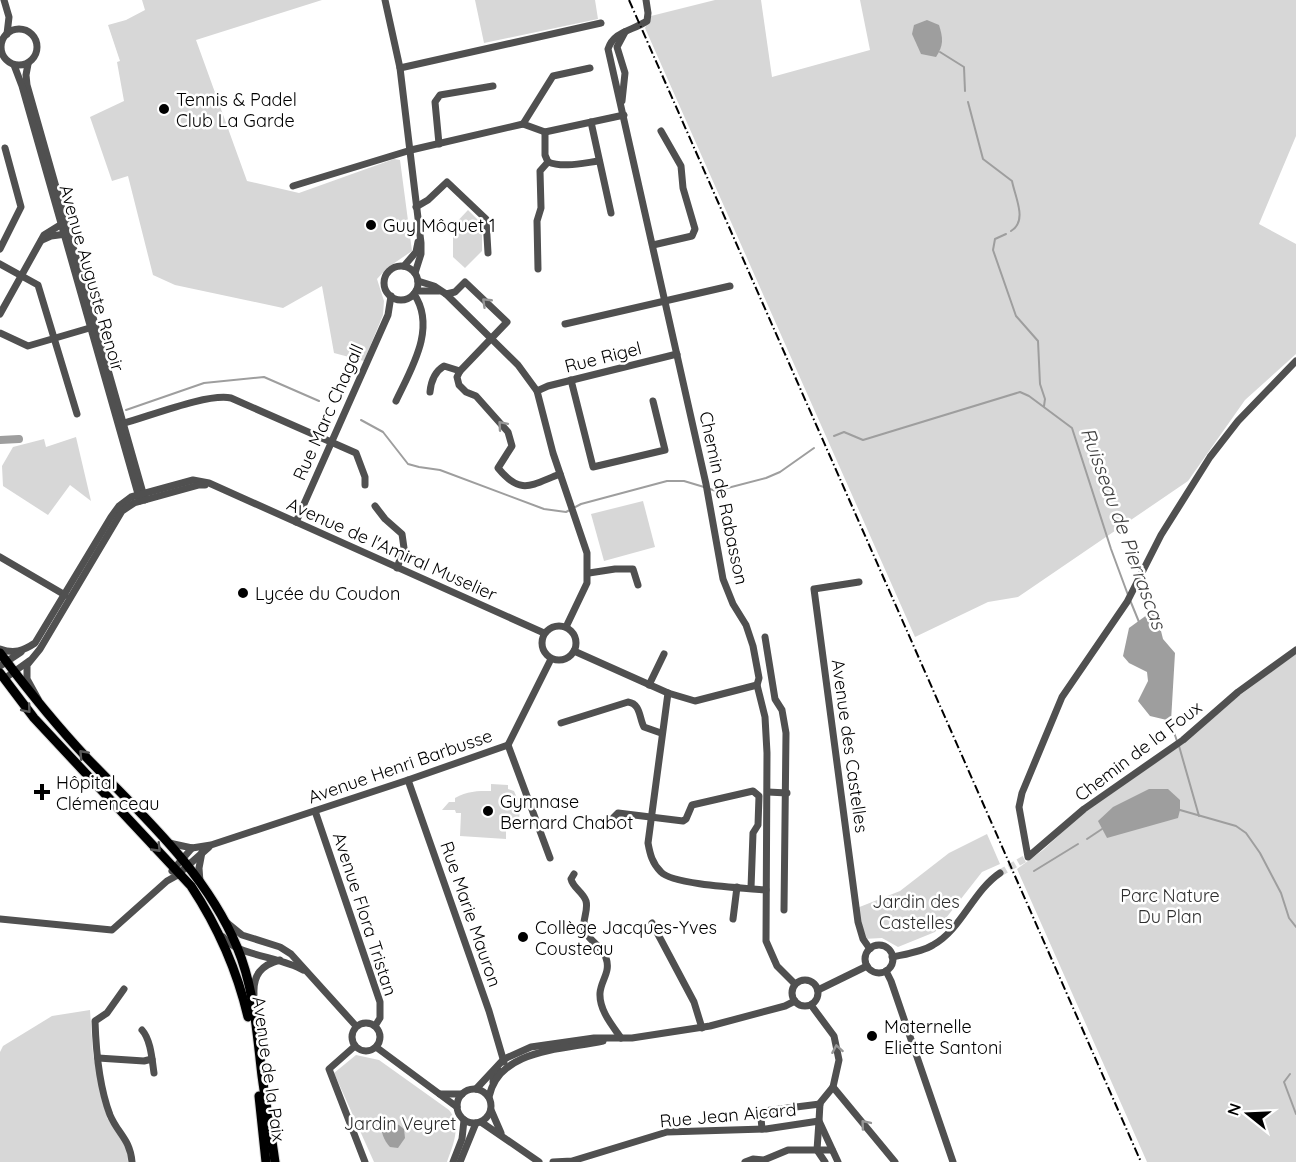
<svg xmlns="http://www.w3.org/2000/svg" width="1296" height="1162" font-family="Quicksand,sans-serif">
<rect width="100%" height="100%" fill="#fff"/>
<g fill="#d7d7d7">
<polygon points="142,0 322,0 196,40 247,181 299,193 394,159 400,160 412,251 387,268 377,279 384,301 383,315 364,361 334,353 322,286 283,308 175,285 153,275 128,176 112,181 90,117 124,101 117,62 120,61 108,25 126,20 145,10"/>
<polygon points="475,0 595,0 598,19 484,43"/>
<polygon points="715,0 761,0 772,77 870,50 860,0 1296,0 1296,136 1259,224 1296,244 1296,354 1245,400 1188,481 1018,597 988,602 915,637 645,28 651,16"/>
<polygon points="468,210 482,224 482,251 465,268 453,257 453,226"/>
<polygon points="76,437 91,501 70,485 48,515 3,486 2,466 13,447 44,439 46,447"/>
<polygon points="643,501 655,547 604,561 591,514"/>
<polygon points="1296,654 1296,1162 1147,1162 1017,869 1043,850 1083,813 1183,744 1240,695"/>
<path d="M491,784L508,785V789L514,791L517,798H520L519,828L506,827V839L460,836L461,813H456L455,810H442L449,802H455V798C467,791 477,791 491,791Z"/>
<polygon points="987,834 1000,864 982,872 935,932 898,947 882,938 863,939 857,908 900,891 949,853"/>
<polygon points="90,1010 93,1054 107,1118 127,1148 128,1162 0,1162 0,1052 3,1046 52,1016"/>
<path d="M356,1055L379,1060L449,1110C462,1126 453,1145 447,1162H374L334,1073Z"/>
</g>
<g fill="#9e9e9e">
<path d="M927,20L939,25C943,38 944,45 936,57L921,54L912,34L914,25Z"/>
<polygon points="1151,612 1158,619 1163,639 1175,653 1171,721 1150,716 1138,701 1148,681 1147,672 1129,663 1123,656 1129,628"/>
<polygon points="1149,789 1168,789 1180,800 1180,810 1178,818 1107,838 1098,821 1113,807"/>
<path d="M385,1121L399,1125L404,1129L405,1138L398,1148L390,1147C384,1141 380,1131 382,1122Z"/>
</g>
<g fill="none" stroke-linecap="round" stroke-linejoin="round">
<g stroke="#9e9e9e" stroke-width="2">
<polyline points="940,52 964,67 965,91"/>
<path d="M968,102L983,159L1012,181C1015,197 1028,221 1011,231"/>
<polyline points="1006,234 995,239 993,250 1016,316 1038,341 1040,384 1045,399 1044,406"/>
<polyline points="126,410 204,383 264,377 319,401"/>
<polyline points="361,420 383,432 408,464 419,467 440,470 544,509 566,512 581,504 667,481 684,481 704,487"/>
<polyline points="834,436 844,432 863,440 1020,392 1029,396 1072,428 1111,549 1128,595"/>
<polyline points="710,489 716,491 766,478 780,472 814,448"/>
<polyline points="1130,600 1139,622"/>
<polyline points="1170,721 1177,741"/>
<polyline points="1179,746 1199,816"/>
<polyline points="1180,810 1236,826 1246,833 1260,853 1281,893 1289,918 1296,927"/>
<polyline points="1087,839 1102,829"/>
<polyline points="1034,871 1078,844"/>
<polyline points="1290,1074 1284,1082 1296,1114"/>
</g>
<polyline stroke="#9e9e9e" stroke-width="8" points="0,440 19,439"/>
<polyline stroke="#d9d9d9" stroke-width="7" stroke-dasharray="7 3.5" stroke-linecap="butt" points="1000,873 1028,857"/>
<g stroke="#dbdbdb" stroke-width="11">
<g id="major">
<path d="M0,653C27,689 56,725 87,758C142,815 206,872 237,947C254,987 257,1034 262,1076C266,1105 271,1133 275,1162"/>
<path d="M0,673L34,718L191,886C218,927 237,970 248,1017"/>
<polyline points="259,1096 266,1162"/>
</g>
</g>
<g stroke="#505050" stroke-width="7">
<polyline points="4,0 9,17 7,34"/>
<polyline points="385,0 400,68 421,243 421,254 415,273"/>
<path d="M646,0L648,13L647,21C632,31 614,31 608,49L706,484L723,579L733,604L746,625L753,646L759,678L757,685L765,717L767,753L766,941L777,966L795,984"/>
<circle cx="19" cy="47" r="18"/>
<polyline points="28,64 26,75 27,85 145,500"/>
<polyline points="14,65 22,86 140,501"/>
<polyline points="400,68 601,23"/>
<polyline points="622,101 625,73 617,47 625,32"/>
<polyline points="591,122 611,213"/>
<polyline points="523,124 553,76 590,68"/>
<polyline points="545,132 545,155 548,162"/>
<polyline points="439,144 435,102 440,95 493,86"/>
<path d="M548,162C563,168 583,163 599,161"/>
<polyline points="293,186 411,150 523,124 545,132 624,115"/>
<polyline points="416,207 428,200 447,182 486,219 488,253"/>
<polyline points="42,240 51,236 66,234"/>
<polyline points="653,245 692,236 695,229 683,188 681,166 661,131"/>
<polyline points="0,249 21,207 5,148"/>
<polyline points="0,264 38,285 77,414"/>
<polyline points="404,266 416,252 418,242"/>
<circle cx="401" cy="283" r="17"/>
<polyline points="538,269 537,221 541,208 540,171 548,162"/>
<polyline points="418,281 434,286 446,294 518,365 537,391 553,453 587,553 587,583 566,627"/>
<polyline points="416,291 439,291"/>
<path d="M446,294L455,292L465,282L507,322L460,371L457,377L459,385L466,392L476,396L508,432L512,446L498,468C521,496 531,485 560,474"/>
<polyline points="0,314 44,235 65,222"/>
<polyline points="565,324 730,286"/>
<polyline points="0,333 28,346 93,327"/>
<polyline points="1296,361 1238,421 1210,457 1161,535 1127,602 1062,697 1022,793 1019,807 1028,857 1084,809 1183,740 1238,692 1296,650"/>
<polyline points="571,380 593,467 665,450 653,401"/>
<polyline points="537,391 548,386 677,354"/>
<path d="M430,392C431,381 434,372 444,366L460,371"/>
<path d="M396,401C411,369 437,328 414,294"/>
<path d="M121,424C148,417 207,393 231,398L356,453L365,477V485"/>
<polyline points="375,506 385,519 402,534 404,548 397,568"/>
<polyline points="296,522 388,315 391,296"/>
<polyline points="0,557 65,595"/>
<polyline points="589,573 615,569 633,569 638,585"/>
<polyline points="859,582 814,589 858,922 863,939 870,949"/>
<circle cx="559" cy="643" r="17"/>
<polyline points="765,637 775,699 782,710 786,733 784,910"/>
<path d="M0,649C14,654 23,651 35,643L111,517L119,506L131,497L193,480L209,483L544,633"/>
<polyline points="574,651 668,693 695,701 757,685"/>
<polyline points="0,666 21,652"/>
<polyline points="4,679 29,661"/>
<polyline points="649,685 664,654"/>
<path d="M668,693L648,843C650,854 652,863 661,872C673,885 745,888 766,890"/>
<polyline points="38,699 27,679 27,665 40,649 122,511 134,503 199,485 205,485"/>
<path d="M561,723L628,702C641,704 639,718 644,727L661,733"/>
<polyline points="508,745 550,858"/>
<polyline points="408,780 489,1011 504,1062"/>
<polyline points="768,792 787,793"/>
<polyline points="315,811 380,1002 380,1018 375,1026"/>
<polyline points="613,818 618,813 683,821 686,819 692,805 753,791 759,796 758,825 753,833 751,888"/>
<polyline points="169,843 192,848 211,845 408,780 508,745 551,659"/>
<polyline points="172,871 192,848"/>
<path d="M574,874L571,879C573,888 583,892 586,901C589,912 580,922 586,933C591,942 603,947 606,958C611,972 601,980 600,993C599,1010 612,1025 621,1038"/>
<polyline points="200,882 199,868 202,852"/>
<polyline points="0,919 112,930 167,881 176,876 209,847"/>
<polyline points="733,919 737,887"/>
<polyline points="226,922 242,935 280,947 291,954 356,1026"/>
<polyline points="652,923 694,1002 702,1028"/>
<path d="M223,937C235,955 281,957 303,970"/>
<circle cx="879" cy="959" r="14"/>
<path d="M892,957C906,954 922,952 933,945C961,930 973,891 1000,873"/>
<polyline points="886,971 891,981 953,1162"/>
<circle cx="805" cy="993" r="13"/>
<path d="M124,989L107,1013L95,1021C96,1052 99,1086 110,1115C118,1134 130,1139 132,1162"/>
<polyline points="818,990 867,966"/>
<path d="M254,994C253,975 261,965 280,960"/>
<polyline points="811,1005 834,1036 839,1060 833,1087 820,1103 819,1121 838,1162"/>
<circle cx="366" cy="1037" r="14"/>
<path d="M142,1030C151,1040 152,1060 154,1073"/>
<polyline points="355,1046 329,1069 365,1162"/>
<polyline points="376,1047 457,1107"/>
<polyline points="98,1058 144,1061 152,1059"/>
<polyline points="493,1082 494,1074 498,1070"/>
<polyline points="833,1087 895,1162"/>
<circle cx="474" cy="1106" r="17"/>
<polyline points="476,1089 504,1059 531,1047 594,1038 632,1038 710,1026 785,1006 795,1001"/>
<polyline points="440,1094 462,1094"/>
<path d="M489,1097C499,1048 564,1050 603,1041"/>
<polyline points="491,1110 501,1133"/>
<polyline points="481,1122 539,1162"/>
<polyline points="762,1129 761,1118 764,1111 820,1104"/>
<polyline points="453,1162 462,1139 464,1120"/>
<polyline points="460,1162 476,1123"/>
<polyline points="553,1162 572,1161 667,1132 766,1129 819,1121 817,1150 825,1162"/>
<polyline points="745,1162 753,1159 764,1160 788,1150 832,1150"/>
</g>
<use href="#major" stroke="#000" stroke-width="9"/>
<polyline stroke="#000" stroke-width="2" stroke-dasharray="9 3 1.5 3" stroke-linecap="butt" points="629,0 1141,1162"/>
</g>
<defs><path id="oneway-chevron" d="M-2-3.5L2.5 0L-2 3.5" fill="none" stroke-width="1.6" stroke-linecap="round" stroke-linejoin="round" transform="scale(1.5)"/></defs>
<g stroke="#969696">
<use href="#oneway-chevron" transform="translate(486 302) rotate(-136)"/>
<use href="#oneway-chevron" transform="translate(502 425) rotate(-131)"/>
<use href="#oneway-chevron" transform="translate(837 1049) rotate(-100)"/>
<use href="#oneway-chevron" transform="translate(865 1124) rotate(-130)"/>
</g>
<g stroke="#595959">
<use href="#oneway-chevron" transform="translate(27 709) rotate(50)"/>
<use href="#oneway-chevron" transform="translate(83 754) rotate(-133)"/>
<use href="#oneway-chevron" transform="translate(157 848) rotate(46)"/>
</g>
<g fill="#000" stroke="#fff" stroke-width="2">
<circle cx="164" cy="109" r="6"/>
<circle cx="371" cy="225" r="6"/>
<circle cx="243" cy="593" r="6"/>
<path d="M39 783h6v6h6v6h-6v6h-6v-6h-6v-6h6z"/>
<circle cx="488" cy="811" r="6"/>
<circle cx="523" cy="937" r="6"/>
<circle cx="872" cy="1036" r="6"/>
</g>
<g text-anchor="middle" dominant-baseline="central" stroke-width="5" stroke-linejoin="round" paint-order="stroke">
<g font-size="18" fill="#000" stroke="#fff" text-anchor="start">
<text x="176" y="99">Tennis &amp; Padel<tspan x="176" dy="21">Club La Garde</tspan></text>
<text x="383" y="225">Guy Môquet 1</text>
<text x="255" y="593">Lycée du Coudon</text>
<text x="56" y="782">Hôpital<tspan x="56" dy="21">Clémenceau</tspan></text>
<text x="500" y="801">Gymnase<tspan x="500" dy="21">Bernard Chabot</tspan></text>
<text x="535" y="927">Collège Jacques-Yves<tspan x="535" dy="21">Cousteau</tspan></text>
<text x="884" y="1026">Maternelle<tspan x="884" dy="21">Eliette Santoni</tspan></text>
</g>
<g font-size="18" fill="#000" stroke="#fff">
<text transform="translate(92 278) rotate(74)">Avenue Auguste Renoir</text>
<text transform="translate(603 357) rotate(-14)">Rue Rigel</text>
<text transform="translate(328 412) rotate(-66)">Rue Marc Chagall</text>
<text transform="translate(724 498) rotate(78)">Chemin de Rabasson</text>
<text transform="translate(392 549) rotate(24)">Avenue de l'Amiral Muselier</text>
<text transform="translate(850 746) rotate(82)">Avenue des Castelles</text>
<text transform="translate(1138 751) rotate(-37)">Chemin de la Foux</text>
<text transform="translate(400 766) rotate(-19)">Avenue Henri Barbusse</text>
<text transform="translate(365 914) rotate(72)">Avenue Flora Tristan</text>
<text transform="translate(471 914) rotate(71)">Rue Marie Mauron</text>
<text transform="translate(269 1069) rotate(82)">Avenue de la Paix</text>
<text transform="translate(728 1115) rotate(-5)">Rue Jean Aicard</text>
</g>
<g font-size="18" fill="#2e2e2e" stroke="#fff">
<text x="1170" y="895">Parc Nature<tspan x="1170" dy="21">Du Plan</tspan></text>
<text x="916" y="901">Jardin des<tspan x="916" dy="21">Castelles</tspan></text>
<text x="400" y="1123">Jardin Veyret</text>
</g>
<g font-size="20" font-style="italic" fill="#3f3f3f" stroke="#fff">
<text transform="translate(1124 528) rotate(70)">Ruisseau de Pierrascas</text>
</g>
</g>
<g transform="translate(1248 1114) rotate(288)" stroke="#ffffff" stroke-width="4.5" paint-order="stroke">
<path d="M0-4.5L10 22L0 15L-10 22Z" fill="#000000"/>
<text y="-9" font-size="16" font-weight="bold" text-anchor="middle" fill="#000000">N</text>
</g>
</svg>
